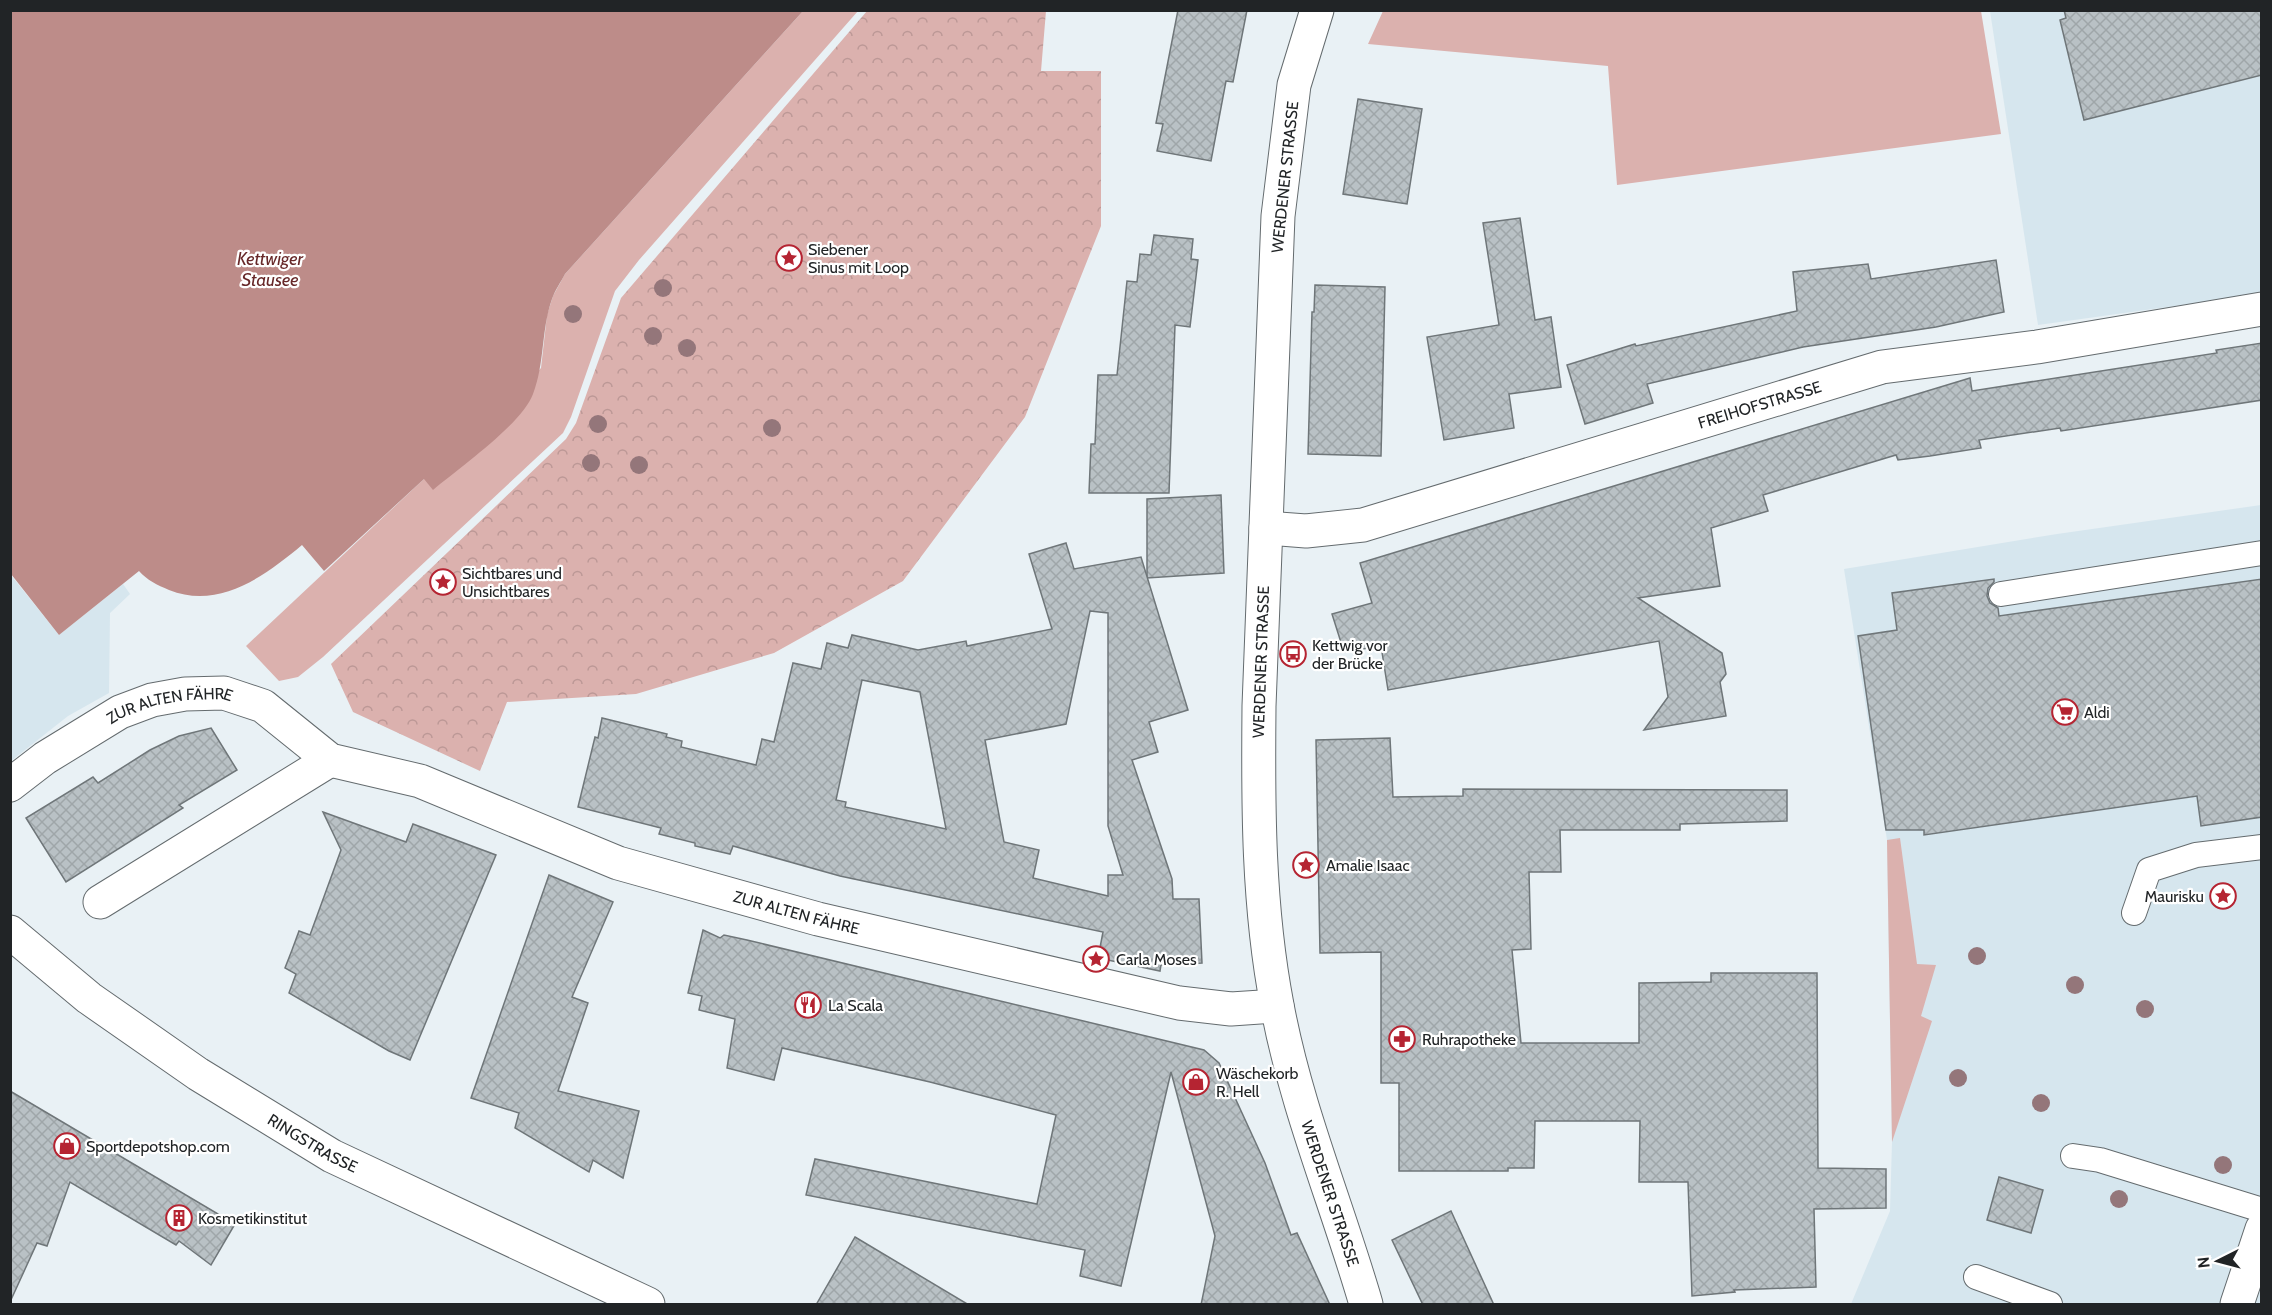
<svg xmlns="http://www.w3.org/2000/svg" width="2272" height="1315" font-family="Cabin,sans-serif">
<defs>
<pattern id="forest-crowns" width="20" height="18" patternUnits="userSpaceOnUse" patternTransform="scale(1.5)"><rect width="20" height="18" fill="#dbb1ae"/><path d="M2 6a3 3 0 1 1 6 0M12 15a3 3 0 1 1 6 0" fill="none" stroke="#bc9896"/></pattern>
<pattern id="building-cross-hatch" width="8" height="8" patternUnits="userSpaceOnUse" patternTransform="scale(1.5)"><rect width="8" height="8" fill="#b9c1c5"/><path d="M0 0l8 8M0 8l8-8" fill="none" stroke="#9fa6a9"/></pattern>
</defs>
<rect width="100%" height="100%" fill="#e9f1f5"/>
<g fill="#d6e6ee">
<polygon points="1990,11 2261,11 2261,294 2038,325"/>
<polygon points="2261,505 2261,1304 1851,1304 1890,1211 1892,1142 1887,840 1844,569 2057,534"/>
<polygon points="10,574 59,635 123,584 130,594 110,613 109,693 68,716 11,761"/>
</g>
<g fill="#dbb1ae">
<polygon points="803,11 858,11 639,260 615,291 571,417 563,433 323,657 298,677 279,681 246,646 425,478 433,489 541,368 547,315 553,296 565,274"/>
<polygon points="1383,11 1981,11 2001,134 1617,185 1608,66 1368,44"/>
<polygon points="1900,838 1917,964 1936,965 1921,1016 1932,1021 1892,1142 1887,840"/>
</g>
<polygon fill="url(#forest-crowns)" points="867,11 1046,11 1041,71 1101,71 1101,226 1025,417 903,581 774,653 636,694 507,702 480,771 353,712 331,664 566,439 576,423 621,298"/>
<path fill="#bd8c89" d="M11,10H803V11L565,274C561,282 555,290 552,299C541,330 545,363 533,394C522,424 459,468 433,490L424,479L324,571L302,545C265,576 219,610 169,590C157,585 147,580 139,571L59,635L11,574Z"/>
<g fill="url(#building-cross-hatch)" stroke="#6f7679" stroke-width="1.5" fill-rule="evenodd">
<polygon points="1178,10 1247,10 1233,82 1226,81 1211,161 1157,151 1163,124 1156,123"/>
<polygon points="2064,10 2262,10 2262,75 2084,120 2060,20 2066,18"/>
<polygon points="1358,99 1422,109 1407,204 1343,194"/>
<polygon points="1520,218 1535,320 1551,317 1561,387 1509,394 1514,428 1444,440 1427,337 1499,325 1483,223"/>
<polygon points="1154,235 1193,239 1191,259 1198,260 1190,327 1175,325 1169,493 1089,493 1091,444 1095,444 1098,375 1117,375 1127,281 1137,282 1140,254 1151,255"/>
<polygon points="1996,260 2004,312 1936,327 1803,347 1647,384 1653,403 1585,424 1567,365 1635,344 1636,346 1797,311 1793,272 1868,264 1871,279"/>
<polygon points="1315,285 1385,287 1381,456 1308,454 1312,312 1314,312"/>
<polygon points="2262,343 2262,400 2061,431 2060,428 1979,440 1981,448 1930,456 1898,460 1896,455 1763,495 1768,511 1711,528 1720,586 1638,598 1722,653 1726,674 1720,682 1726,716 1644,730 1668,697 1659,641 1388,690 1381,646 1344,652 1332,614 1372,603 1360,563 1970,378 1972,391 2217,353 2216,350"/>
<polygon points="1221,495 1224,573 1147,578 1147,499"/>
<path d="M1066,543L1074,569L1141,557L1188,710L1149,722L1158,752L1132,760L1172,879L1173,899H1199L1202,963L1161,965L1160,971L1098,958L1103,932L840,876L733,846L730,854L695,846V843L659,834L661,828L578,807L595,737L598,738L602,718L667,734L666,737L682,741L681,747L756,765L762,739L774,742L793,663L821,669L827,643L848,648L852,635L918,650L966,641L967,646L1052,629L1029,554ZM1090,611L1108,613V826L1123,875H1108V896L1033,878L1039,850L1004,842L985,740L1066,724ZM862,680L920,692L946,829L845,807L846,802L836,800Z"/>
<polygon points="1994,579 1994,582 1988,588 1987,596 1990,603 1998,608 1999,616 2262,579 2262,817 2201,826 2197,796 1924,835 1924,830 1886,830 1858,636 1897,630 1892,593"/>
<polygon points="211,728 237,770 179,805 183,808 66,882 26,818 93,777 98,783 150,750 179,736"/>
<polygon points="1390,738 1393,797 1463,796 1463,789 1787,790 1787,821 1680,824 1680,830 1560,830 1561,872 1529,872 1531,949 1512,950 1521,1043 1639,1043 1639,983 1711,982 1711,973 1817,973 1818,1168 1886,1169 1886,1208 1814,1209 1816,1287 1734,1290 1735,1292 1692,1296 1688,1182 1639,1182 1640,1121 1535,1121 1534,1168 1508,1168 1508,1171 1399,1171 1399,1083 1381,1083 1381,952 1320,953 1316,740"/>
<polygon points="323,812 406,842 413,824 496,855 410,1060 389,1051 289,993 296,974 285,968 292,950 299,931 310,935 341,850"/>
<polygon points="549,875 613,902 572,997 588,1003 558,1091 639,1111 623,1178 593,1160 589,1172 515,1128 519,1113 471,1098"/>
<polygon points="703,930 720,938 724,935 747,940 1204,1050 1219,1063 1265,1163 1291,1235 1297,1233 1330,1305 1201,1305 1215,1236 1171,1072 1121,1286 1080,1276 1085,1250 806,1195 815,1159 1037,1204 1056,1115 930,1082 782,1048 774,1080 727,1068 735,1019 699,1010 702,996 688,993"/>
<polygon points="10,1091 235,1224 211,1265 179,1241 176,1245 70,1182 47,1246 37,1243 10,1302"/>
<polygon points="1999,1177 2043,1190 2031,1233 1987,1220"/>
<polygon points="1451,1211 1494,1305 1423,1305 1392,1240"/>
<polygon points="855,1237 969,1305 816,1305"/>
</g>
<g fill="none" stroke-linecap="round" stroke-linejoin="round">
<g stroke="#646b6e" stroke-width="26">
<g id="lane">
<polyline points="2001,594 2262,553"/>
<polyline points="2134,913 2149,870 2196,855 2262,847"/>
<polyline points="2073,1156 2100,1160 2262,1210"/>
<polyline points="1976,1277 2050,1304"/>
</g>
</g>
<g stroke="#646b6e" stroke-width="35">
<g id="street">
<path id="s1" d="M1266,528L1306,531L1363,525L1882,367L2037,347L2262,309"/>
<path id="s2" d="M10,785L45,758L120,712L152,700L185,694L224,693L263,706L330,760L420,781L618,863L818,919L1179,1003L1231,1009L1277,1006"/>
<polyline points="100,902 330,760"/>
<polyline points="2237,1304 2262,1229"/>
</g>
</g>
<g stroke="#646b6e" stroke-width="35">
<g id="secondary">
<path id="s3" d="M1317,10L1294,85L1278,216L1259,706C1258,805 1258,906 1277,1005C1296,1108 1337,1204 1366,1304"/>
<path id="s4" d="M10,932L89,998L198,1074L332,1156L648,1304"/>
</g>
</g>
<use href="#lane" stroke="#fff" stroke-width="24"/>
<use href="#street" stroke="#fff" stroke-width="33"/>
<use href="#secondary" stroke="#fff" stroke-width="33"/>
</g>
<g fill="#94767a">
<circle cx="663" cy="288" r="9"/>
<circle cx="573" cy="314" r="9"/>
<circle cx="653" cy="336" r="9"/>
<circle cx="687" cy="348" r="9"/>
<circle cx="598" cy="424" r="9"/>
<circle cx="772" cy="428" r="9"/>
<circle cx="591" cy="463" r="9"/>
<circle cx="639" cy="465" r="9"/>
<circle cx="1977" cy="956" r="9"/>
<circle cx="2075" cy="985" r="9"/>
<circle cx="2145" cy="1009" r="9"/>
<circle cx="1958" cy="1078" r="9"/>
<circle cx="2041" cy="1103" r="9"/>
<circle cx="2223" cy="1165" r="9"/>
<circle cx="2119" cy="1199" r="9"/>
</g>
<defs>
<g id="sight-ring" transform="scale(1.35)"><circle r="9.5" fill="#fff" stroke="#b52432" stroke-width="1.5"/><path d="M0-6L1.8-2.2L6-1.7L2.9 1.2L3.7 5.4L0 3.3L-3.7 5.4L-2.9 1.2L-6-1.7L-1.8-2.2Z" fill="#b52432"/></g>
<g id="bus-ring" transform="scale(1.35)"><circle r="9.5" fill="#fff" stroke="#b52432" stroke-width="1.5"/><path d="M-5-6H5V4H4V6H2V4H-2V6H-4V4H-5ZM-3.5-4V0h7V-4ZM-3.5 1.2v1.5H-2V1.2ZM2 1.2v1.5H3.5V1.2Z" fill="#b52432"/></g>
<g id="supermarket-ring" transform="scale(1.35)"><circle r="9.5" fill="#fff" stroke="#b52432" stroke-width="1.5"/><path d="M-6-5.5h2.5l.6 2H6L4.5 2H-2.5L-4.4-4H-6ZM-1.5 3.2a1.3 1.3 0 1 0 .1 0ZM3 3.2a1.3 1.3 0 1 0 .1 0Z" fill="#b52432"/></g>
<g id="restaurant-ring" transform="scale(1.35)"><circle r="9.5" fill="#fff" stroke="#b52432" stroke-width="1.5"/><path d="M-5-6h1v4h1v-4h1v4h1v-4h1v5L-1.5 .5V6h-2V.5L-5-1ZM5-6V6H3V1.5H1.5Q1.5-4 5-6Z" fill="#b52432"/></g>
<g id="pharmacy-ring" transform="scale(1.35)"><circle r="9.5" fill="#fff" stroke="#b52432" stroke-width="1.5"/><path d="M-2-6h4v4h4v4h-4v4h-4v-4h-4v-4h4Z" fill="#b52432"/></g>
<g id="shop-ring" transform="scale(1.35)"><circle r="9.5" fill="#fff" stroke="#b52432" stroke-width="1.5"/><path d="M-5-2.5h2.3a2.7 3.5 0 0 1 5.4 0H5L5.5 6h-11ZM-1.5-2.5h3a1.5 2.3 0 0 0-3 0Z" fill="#b52432"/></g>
<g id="building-ring" transform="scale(1.35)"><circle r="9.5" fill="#fff" stroke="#b52432" stroke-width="1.5"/><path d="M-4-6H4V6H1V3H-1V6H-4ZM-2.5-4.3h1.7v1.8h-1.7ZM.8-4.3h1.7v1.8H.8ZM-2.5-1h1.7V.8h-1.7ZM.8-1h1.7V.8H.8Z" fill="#b52432"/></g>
</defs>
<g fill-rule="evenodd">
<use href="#sight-ring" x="789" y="258"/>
<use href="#sight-ring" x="443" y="582"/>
<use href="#bus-ring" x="1293" y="654"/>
<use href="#supermarket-ring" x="2065" y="712"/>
<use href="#sight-ring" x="1306" y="865"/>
<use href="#sight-ring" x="2223" y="896"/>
<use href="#sight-ring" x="1096" y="959"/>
<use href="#restaurant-ring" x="808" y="1005"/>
<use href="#pharmacy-ring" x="1402" y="1039"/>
<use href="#shop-ring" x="1196" y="1082"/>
<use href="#shop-ring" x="67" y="1146"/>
<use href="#building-ring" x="179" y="1218"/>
</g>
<g text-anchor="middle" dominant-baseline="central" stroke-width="4.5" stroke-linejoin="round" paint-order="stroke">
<g font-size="16" fill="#212426" stroke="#fff">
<text transform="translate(1285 177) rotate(-84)">WERDENER STRASSE</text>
<text stroke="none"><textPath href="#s1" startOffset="512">FREIHOFSTRASSE</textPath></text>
<text transform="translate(1261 662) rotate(-88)">WERDENER STRASSE</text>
<text stroke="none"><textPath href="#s2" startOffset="183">ZUR ALTEN FÄHRE</textPath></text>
<text stroke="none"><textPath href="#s2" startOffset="858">ZUR ALTEN FÄHRE</textPath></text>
<text stroke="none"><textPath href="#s4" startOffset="370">RINGSTRASSE</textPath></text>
<text stroke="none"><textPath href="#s3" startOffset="1197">WERDENER STRASSE</textPath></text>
</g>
<g font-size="16" fill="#212426" stroke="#fff" text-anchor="start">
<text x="808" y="249">Siebener<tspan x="808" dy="18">Sinus mit Loop</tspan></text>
<text x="462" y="573">Sichtbares und<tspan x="462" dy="18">Unsichtbares</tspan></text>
<text x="1312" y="645">Kettwig vor<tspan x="1312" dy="18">der Brücke</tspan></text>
<text x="2084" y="712">Aldi</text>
<text x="1326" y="865">Amalie Isaac</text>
<text x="2204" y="896" text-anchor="end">Maurisku</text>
<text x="1116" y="959">Carla Moses</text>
<text x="828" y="1005">La Scala</text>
<text x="1422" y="1039">Ruhrapotheke</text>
<text x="1216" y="1073">Wäschekorb<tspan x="1216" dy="18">R. Hell</tspan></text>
<text x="86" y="1146">Sportdepotshop.com</text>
<text x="198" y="1218">Kosmetikinstitut</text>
</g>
<g font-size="18" font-style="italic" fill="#672829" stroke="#fff">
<text x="270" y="259">Kettwiger<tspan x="270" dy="21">Stausee</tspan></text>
</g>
</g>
<rect width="2272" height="1315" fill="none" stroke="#212426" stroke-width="24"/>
<g transform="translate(2218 1261) rotate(264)" stroke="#ffffff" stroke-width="4.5" paint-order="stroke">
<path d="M0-4.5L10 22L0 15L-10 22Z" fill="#212426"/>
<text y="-9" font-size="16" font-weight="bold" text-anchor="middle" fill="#212426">N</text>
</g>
</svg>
